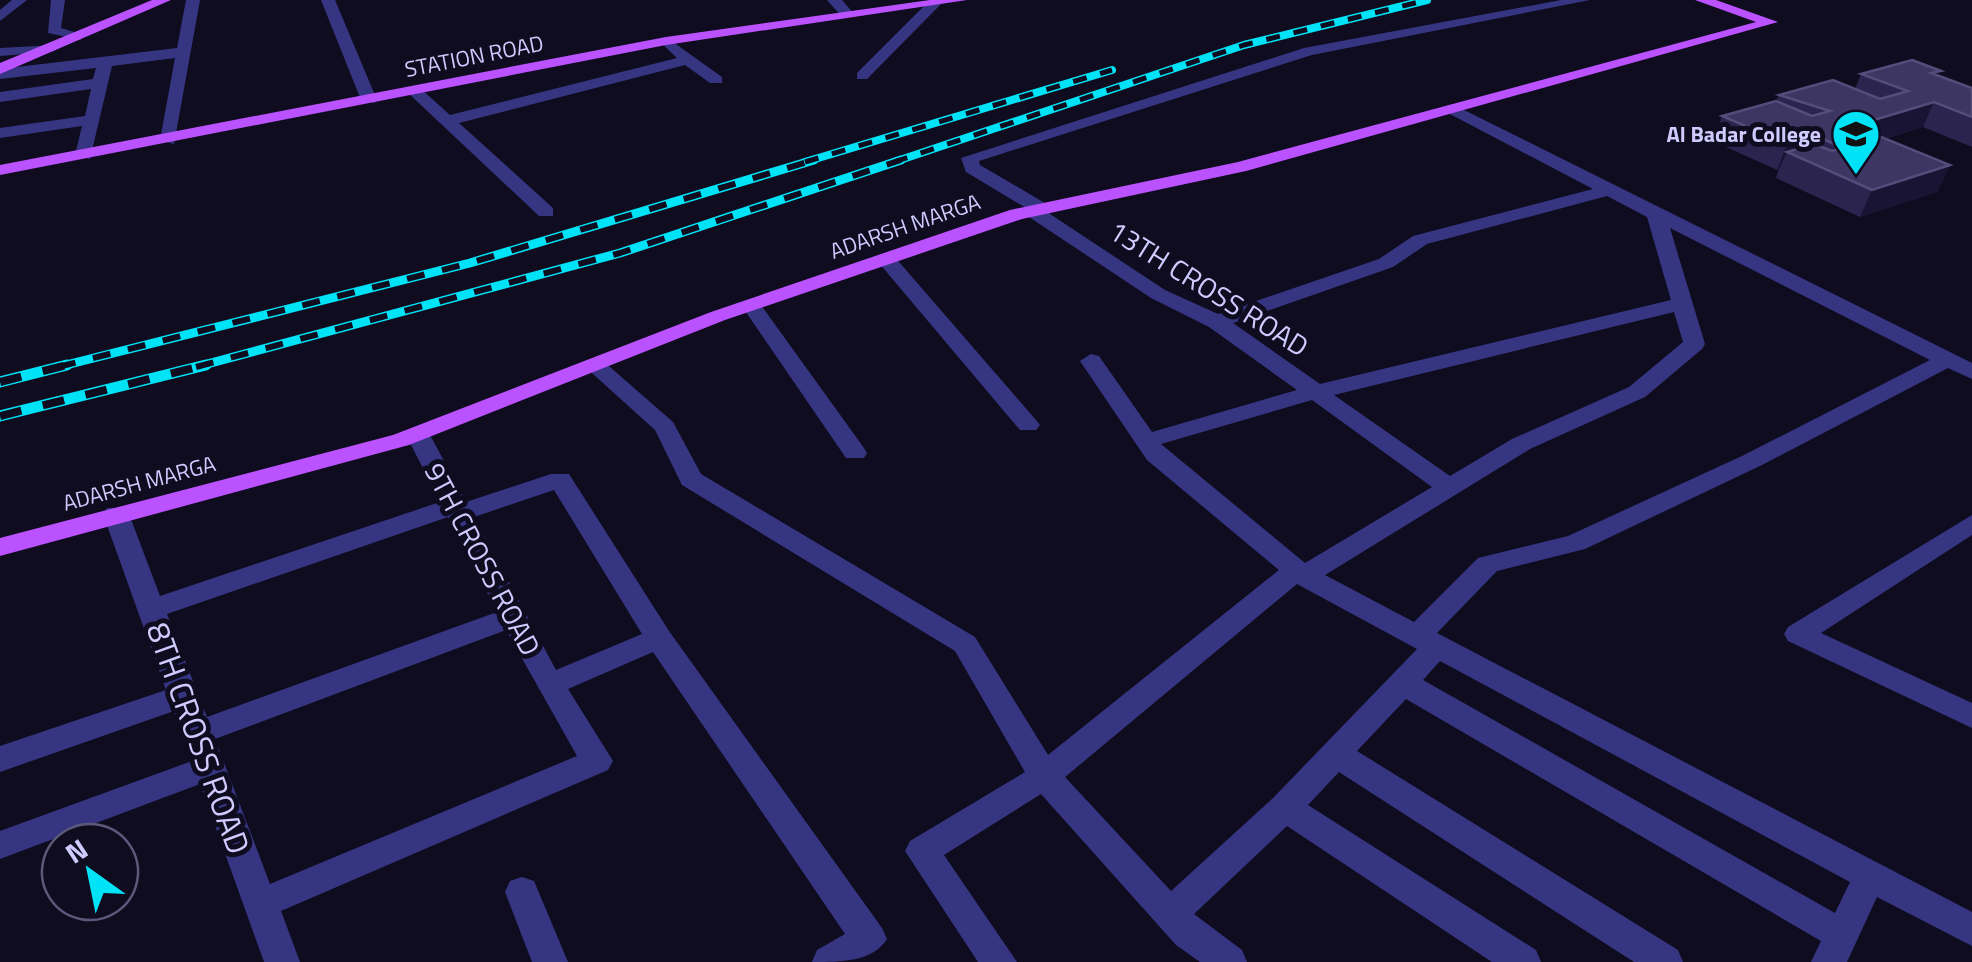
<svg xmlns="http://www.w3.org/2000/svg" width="1972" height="962" font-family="'Titillium Web',sans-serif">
<rect width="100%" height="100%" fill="#0f0c20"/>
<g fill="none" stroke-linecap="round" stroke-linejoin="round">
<g fill="#363581" fill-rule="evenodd">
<polygon points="12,0 27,0 0,21 0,10"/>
<polygon points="51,0 65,0 61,28 81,34 81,40 48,33"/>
<polygon points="186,0 200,0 174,144 160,140 175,58 112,66 90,159 75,155 82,126 0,138 0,128 85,116 91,89 0,102 0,92 93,79 96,68 0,79 0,69 177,48"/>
<polygon points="321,0 335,0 377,100 375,103 361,100"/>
<polygon points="827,0 842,0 855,15 843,18"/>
<polygon points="930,0 945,0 867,79 857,79 857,73"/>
<path d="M1561,0H1590L1312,55L979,161L980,165L1050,206V214L1165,290L1218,314L1379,259L1413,236L1593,189L1446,112V106L1452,104L1972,363V379L1948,368L1762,465L1585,549L1497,571L1437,633L1972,912V946L1877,897L1847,962H1811L1821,941L1406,699L1357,751L1678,950L1683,962H1634L1339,772L1308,805L1536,950L1541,962H1492L1287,826L1194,914L1242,950L1247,962H1200L1176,945L1041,794L944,855L1017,962H978L905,851L910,841L1025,772L955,651L682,485L655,430L583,365L586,360H602L673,422L701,474L975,637L1048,755L1279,570L1147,460L1080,361L1091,354L1099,356L1152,432L1297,390L1209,327L1151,298L1026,215V208L966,172L961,158L1304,48ZM1607,196L1647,217L1671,300L1320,384L1233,323L1393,267L1427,244ZM1670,228L1930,360L1744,455L1568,536L1478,558L1414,622L1325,575L1530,449L1645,397L1702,349L1705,344ZM1674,312L1683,342L1629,387L1512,439L1450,476L1334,395ZM1312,400L1432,487L1305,563L1161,444ZM1297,584L1417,649L1273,798L1171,891L1065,777ZM1440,661L1850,882L1835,913L1423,680Z"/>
<polygon points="666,37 722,77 722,83 710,83 685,65 459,123 553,208 553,216 539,216 406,91 420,88 450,115 677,58 659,41"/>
<polygon points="55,45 55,51 50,52 0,56 0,48"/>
<polygon points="886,253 893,255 1036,420 1040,425 1036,430 1020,430 879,263 879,255"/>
<polygon points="751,299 758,301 864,448 867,453 864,458 846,458 741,305"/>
<path d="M417,426L429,433L466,502L551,474H569L669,631L882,928L887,939C873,962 840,962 812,962L817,950L845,934L653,652L568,689L613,761L608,770L281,911L300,962H264L200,784L0,859V831L192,761L174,711L0,772V746L166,690L103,514L107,508H125L129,514L160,596L440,502L405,433ZM554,490L642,634L556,670L474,517ZM448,517L497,612L207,717L167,614ZM506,630L577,756L270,884L215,739Z"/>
<polygon points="1972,515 1972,535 1821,633 1972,703 1972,728 1788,641 1784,634 1788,627"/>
<polygon points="522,877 534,881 568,962 532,962 505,892 510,881"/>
</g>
<g fill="#bb52ff" fill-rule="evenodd">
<polygon points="152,0 171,0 0,74 0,63"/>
<polygon points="930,0 967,0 666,45 0,175 0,165 666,37"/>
<polygon points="1695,0 1716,0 1778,22 1246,171 1022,219 725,320 409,445 0,556 0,538 393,435 711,312 1010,210 1238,162 1756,22"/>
</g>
<g stroke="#00e2f6" stroke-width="8">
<g id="rail-far2">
<polyline points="805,162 1112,70"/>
<polyline points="894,162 1244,45 1427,0"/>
</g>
</g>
<g stroke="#00e2f6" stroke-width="9">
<g id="rail-far1">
<polyline points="58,367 470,263 814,160"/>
<polyline points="196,367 620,253 901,160"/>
</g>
</g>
<g stroke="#00e2f6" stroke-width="11">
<g id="rail">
<polyline points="0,382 67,365"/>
<polyline points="0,416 206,365"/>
</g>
</g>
<use href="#rail-far2" stroke="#0f0c20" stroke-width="5" stroke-dasharray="14" stroke-linecap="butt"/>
<use href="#rail-far1" stroke="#0f0c20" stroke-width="6" stroke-dasharray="18" stroke-linecap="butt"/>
<use href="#rail" stroke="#0f0c20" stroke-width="8" stroke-dasharray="22" stroke-linecap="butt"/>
</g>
<polygon fill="#2b244f" points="1861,74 1938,76 1972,88 1972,147 1923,127 1885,139 1950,165 1937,192 1860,217 1776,178 1779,169 1777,170 1713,141 1722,116 1776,101 1779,95 1855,89"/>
<g fill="#191334">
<polygon points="1934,102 1923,127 1843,151 1854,126"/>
<polygon points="1816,136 1805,160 1787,152 1779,169 1777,170 1787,144"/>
<polygon points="1950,165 1937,192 1860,217 1872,190"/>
</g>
<polygon fill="#3d3662" stroke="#544d7b" stroke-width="2.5" points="1912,60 1941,71 1931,73 1972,88 1972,117 1934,102 1854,126 1950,165 1872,190 1787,152 1814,144 1832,151 1844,148 1816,136 1787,144 1722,116 1776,101 1812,116 1830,111 1779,95 1833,80 1880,99 1908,91 1861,74"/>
<defs>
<g id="university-pin" transform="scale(2.5)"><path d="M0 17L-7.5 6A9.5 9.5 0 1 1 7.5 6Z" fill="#00e2f6" stroke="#0f0c20"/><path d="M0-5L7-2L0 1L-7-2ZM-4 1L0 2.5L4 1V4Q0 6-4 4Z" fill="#111"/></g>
</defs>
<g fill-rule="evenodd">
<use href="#university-pin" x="1856" y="134"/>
</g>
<g text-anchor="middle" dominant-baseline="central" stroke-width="10" stroke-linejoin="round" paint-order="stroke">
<g font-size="22" fill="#d0cbff" stroke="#0f0c20">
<text transform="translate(474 56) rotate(-11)">STATION ROAD</text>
<text transform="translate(905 226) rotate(-19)">ADARSH MARGA</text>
<text transform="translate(139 483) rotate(-15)">ADARSH MARGA</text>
</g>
<g font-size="22" font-weight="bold" fill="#d0cbff" stroke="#0f0c20" text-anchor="end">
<text x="1821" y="134">Al Badar College</text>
</g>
<g font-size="28" fill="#d0cbff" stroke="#0f0c20">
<text transform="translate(1209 288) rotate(32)">13TH CROSS ROAD</text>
<text transform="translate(483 559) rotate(62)">9TH CROSS ROAD</text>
</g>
<g font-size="32" fill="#d0cbff" stroke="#0f0c20">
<text transform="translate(199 738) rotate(70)">8TH CROSS ROAD</text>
</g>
</g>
<g transform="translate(90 872) rotate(327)"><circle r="48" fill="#0f0c20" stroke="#5c5879" stroke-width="2.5"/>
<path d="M0-8L18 38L0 25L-18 38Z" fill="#00e2f6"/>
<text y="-15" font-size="28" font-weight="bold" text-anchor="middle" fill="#d0cbff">N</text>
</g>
</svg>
